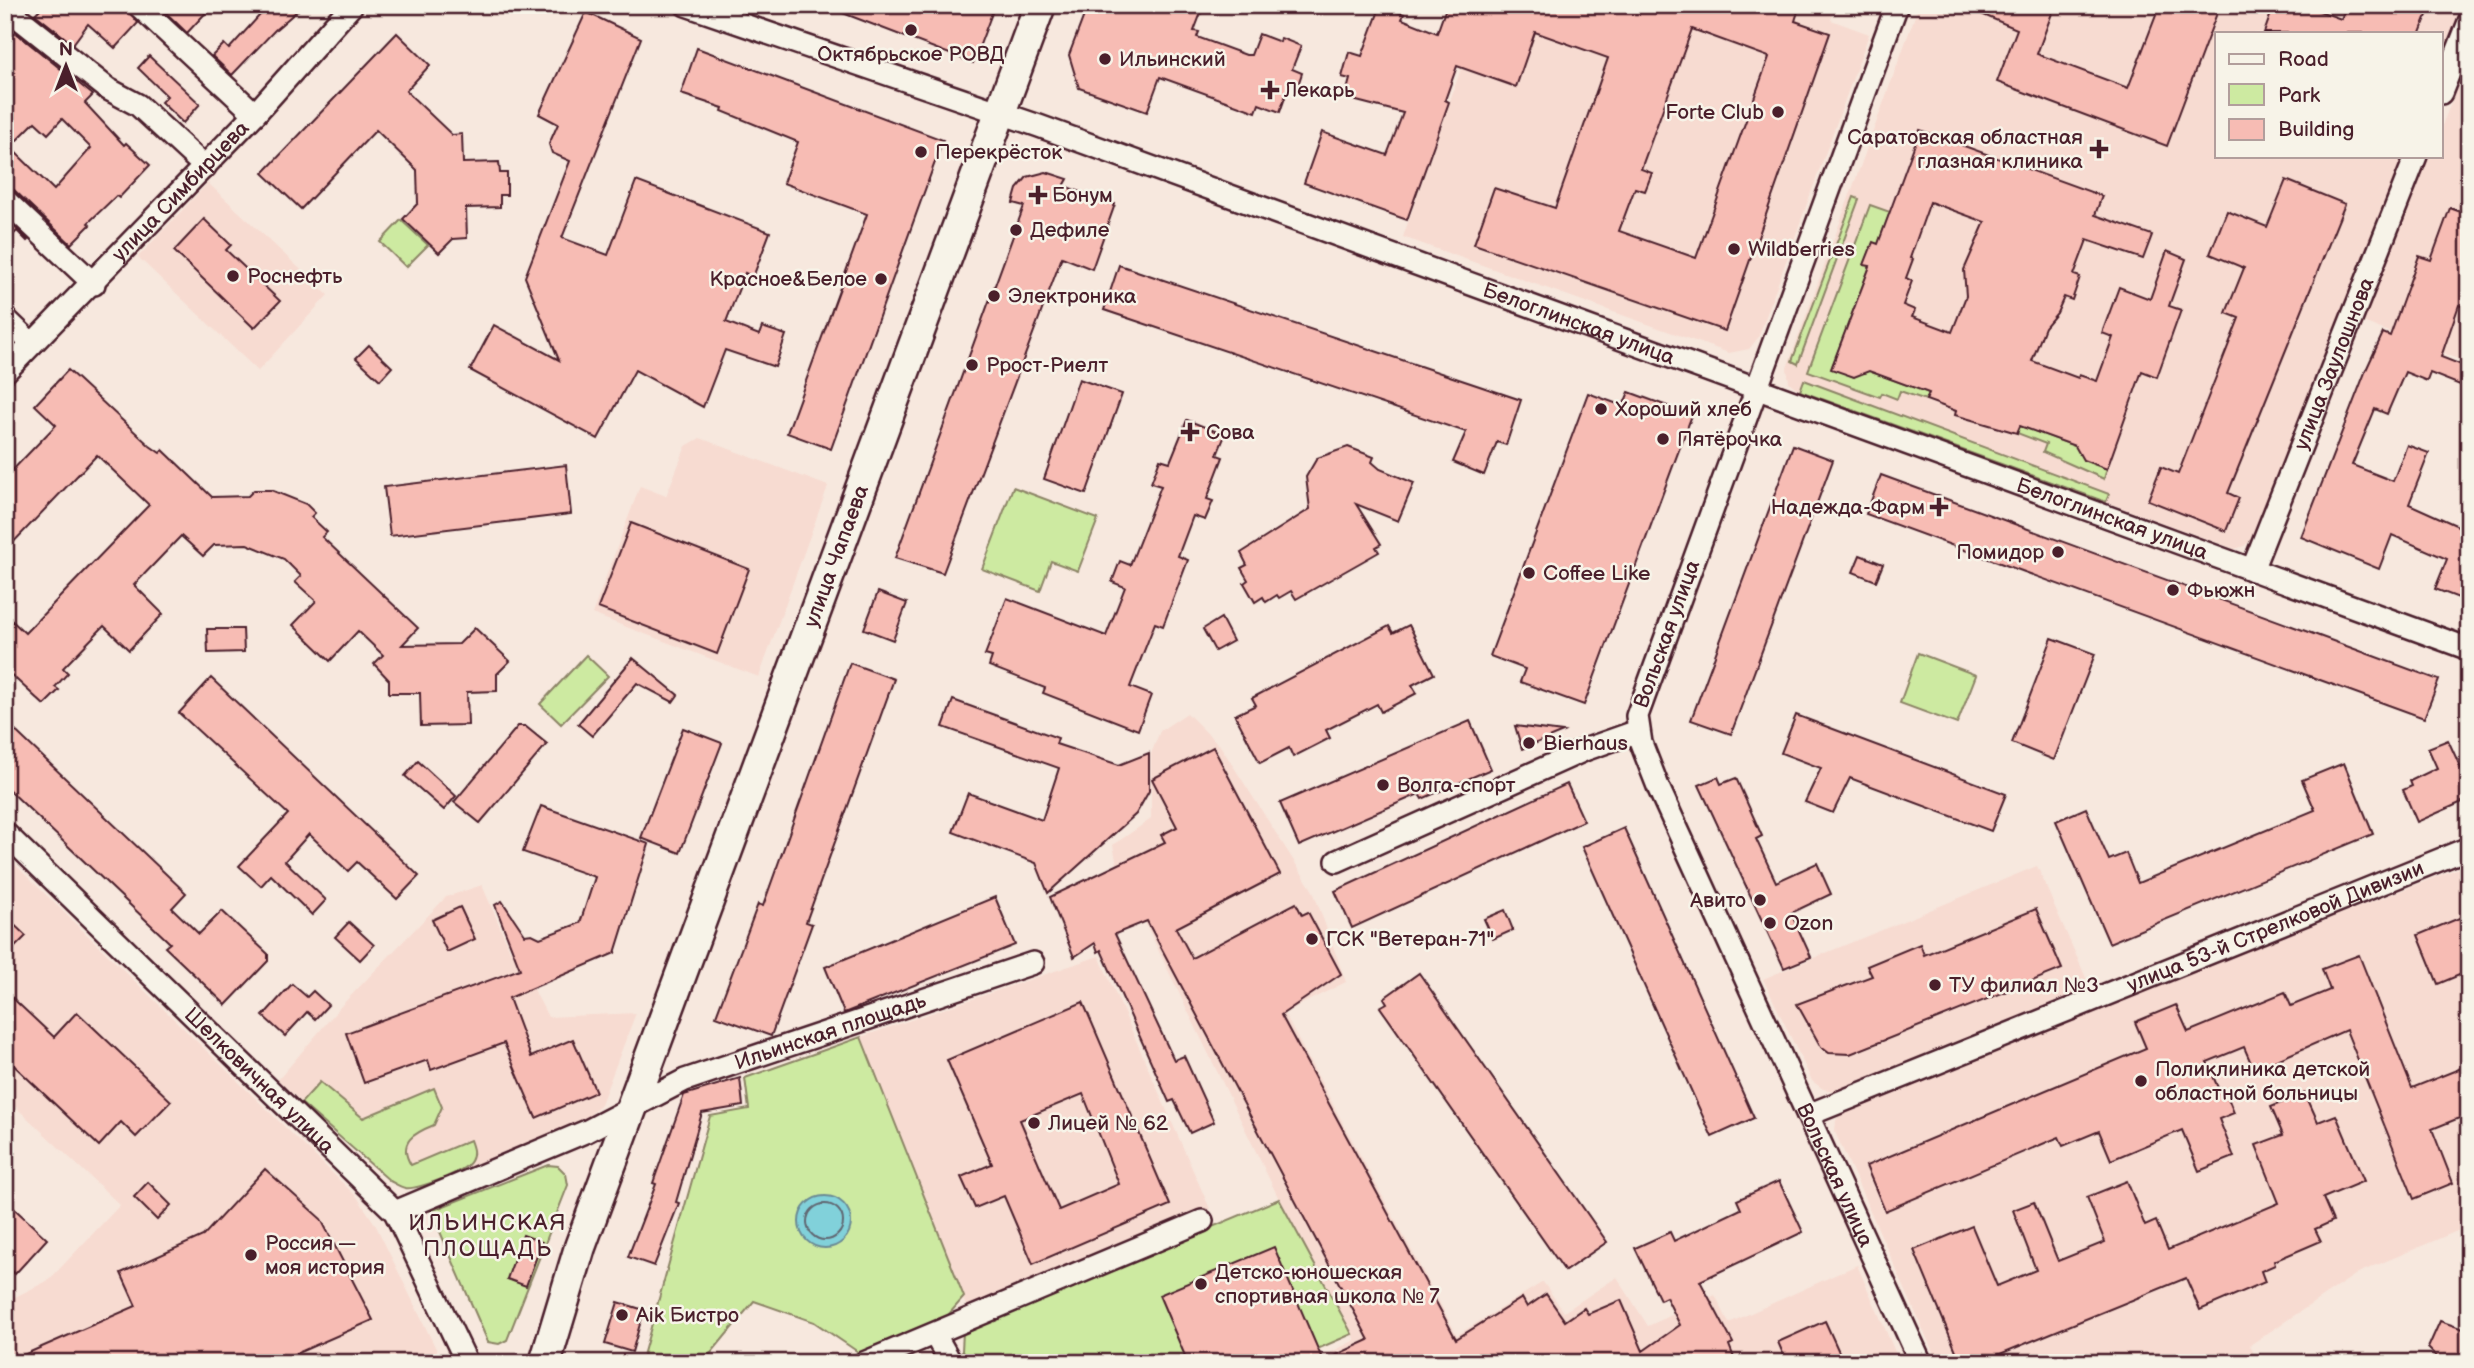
<svg xmlns="http://www.w3.org/2000/svg" width="2474" height="1368" font-family="'Balsamiq Sans',sans-serif">
<rect width="100%" height="100%" fill="#f7e8de"/>
<filter id="ink" filterUnits="userSpaceOnUse"><feTurbulence type="fractalNoise" baseFrequency=".0143" numOctaves="2"/><feDisplacementMap in="SourceGraphic" scale="14" xChannelSelector="R" yChannelSelector="G"/><feConvolveMatrix kernelMatrix="1 2 1 2 8 2 1 2 1" color-interpolation-filters="sRGB"/></filter>
<g filter="url(#ink)">
<g fill="#f7dbd1">
<polygon points="1483,5 1818,5 1833,10 1831,20 1869,34 1758,338 1749,349 1729,353 1403,237"/>
<polygon points="1919,5 2462,5 2441,61 2441,33 2217,33 2217,156 2403,156 2250,541 2244,546 2235,549 1800,391 1789,382 1787,368"/>
<polygon points="2469,58 2469,363 2363,322 2430,156 2441,156 2441,128"/>
<polygon points="208,183 328,295 258,371 138,257"/>
<polygon points="700,438 828,486 759,677 592,614 640,486 666,496 686,446"/>
<polygon points="1187,713 1221,747 1313,891 1346,982 1284,1013 1457,1335 1543,1282 1564,1312 1617,1277 1648,1326 1715,1295 1729,1323 1857,1265 1900,1363 1310,1363 1355,1340 1279,1199 1117,865 1113,845 1151,819 1151,754 1160,731"/>
<polygon points="5,855 357,1197 375,1224 443,1363 5,1363 5,1288 15,1297 49,1280 120,1205 5,1097"/>
<polygon points="2469,864 2469,1226 2358,1273 2250,1345 2258,1363 1938,1363 1835,1132 1836,1120 1844,1109"/>
<polygon points="2037,866 2090,987 1834,1091 1823,1089 1812,1081 1763,979"/>
<polygon points="482,885 510,950 514,951 548,1017 636,1013 601,1104 586,1119 419,1187 406,1188 375,1170 278,1080 341,1006 446,897"/>
<polygon points="1099,956 1210,1209 968,1311 861,1037"/>
</g>
<g fill="#cdeaa1" stroke="#8c8466" stroke-width="2">
<polygon points="1854,197 1859,199 1798,364 1792,361"/>
<polygon points="1870,205 1890,212 1878,244 1873,243 1865,264 1870,266 1832,367 1854,377 1861,368 1929,393 1926,400 1900,391 1897,399 1882,393 1880,397 1808,371"/>
<polygon points="401,220 428,245 406,267 380,242"/>
<polygon points="1804,380 2109,494 2106,502 1800,391"/>
<polygon points="2020,426 2083,449 2083,460 2104,468 2108,465 2104,479 2043,452 2046,444 2017,433"/>
<polygon points="1013,487 1098,519 1078,571 1051,561 1040,591 982,569"/>
<polygon points="1918,653 1976,675 1957,724 1900,703"/>
<polygon points="586,655 608,676 561,724 540,704"/>
<polygon points="861,1037 964,1297 942,1322 861,1354 814,1322 754,1301 703,1363 641,1363 710,1116 749,1109 745,1078"/>
<path d="M320,1082L363,1118L434,1088L442,1107L434,1125C414,1133 397,1142 411,1165L470,1140C473,1148 475,1154 471,1161C465,1172 417,1190 405,1188C400,1187 394,1183 390,1181L301,1103Z"/>
<polygon points="548,1165 558,1166 566,1174 568,1185 507,1340 499,1344 488,1342 431,1211"/>
<polygon points="1279,1199 1352,1334 1285,1363 969,1363 962,1351 963,1331"/>
</g>
<circle fill="#81d1da" stroke="#6b8a94" stroke-width="2" cx="825" cy="1222" r="26"/>
<g fill="none" stroke-linecap="round" stroke-linejoin="round">
<circle stroke="#606671" stroke-width="2" cx="825" cy="1222" r="18"/>
</g>
<g fill="#f7bcb4" stroke="#4a1f2b" stroke-width="2" fill-rule="evenodd">
<polygon points="44,5 125,5 138,23 115,48 88,24 73,44 35,14"/>
<polygon points="158,5 213,5 187,33"/>
<polygon points="251,5 304,5 275,30 232,75 212,56 224,44 229,49 260,15"/>
<polygon points="822,5 995,5 973,63"/>
<polygon points="1088,5 1204,5 1194,31 1199,32 1197,37 1246,55 1251,55 1259,34 1280,42 1281,38 1301,46 1292,69 1302,73 1296,91 1288,89 1280,112 1259,104 1256,112 1160,77 1147,112 1079,88 1069,55"/>
<path d="M1381,5H1399L1397,12L1404,14L1402,19L1437,33L1447,5H1800L1795,21L1830,33L1725,331L1474,244L1494,188L1555,208L1608,58L1535,32L1516,87L1457,66L1445,100L1449,102L1407,220L1304,183L1322,132L1387,155L1403,113L1345,98L1350,79L1342,77L1349,52L1362,56ZM1692,29L1769,57L1696,258L1619,231L1635,188L1645,191L1652,173L1641,169Z"/>
<polygon points="1960,5 2055,5 2037,54 2128,88 2160,5 2220,5 2167,146 1997,82 2017,29"/>
<polygon points="2274,5 2303,5 2341,19 2347,5 2414,5 2429,10 2420,33 2264,33"/>
<polygon points="586,12 641,38 562,238 608,255 636,181 770,232 753,277 745,273 726,322 759,335 762,327 786,335 775,367 725,350 703,407 635,370 598,439 470,370 494,325 559,360 525,277 570,161 552,153 549,144 558,124 539,114"/>
<path d="M5,24L93,95L85,103L124,145L126,143L150,165L119,198L116,196L88,223L90,225L71,244L14,190L5,187ZM62,119L91,148L54,190L10,147L35,122L48,134Z"/>
<polygon points="397,33 430,65 406,91 452,135 462,134 463,163 499,162 500,173 507,173 507,195 500,195 500,207 466,208 467,238 453,239 439,253 403,219 418,203 417,170 376,130 301,209 263,173"/>
<polygon points="697,48 943,140 831,449 787,433 867,214 783,183 798,142 722,111 723,108 681,94"/>
<polygon points="149,56 200,104 183,123 161,102 167,96 138,68"/>
<path d="M1920,130L2102,196L2095,215L2152,235L2143,259L2087,240L2074,275L2080,277L2072,300L2064,297L2057,313L2045,327L2032,361L2078,378L2079,375L2097,381L2113,337L2102,333L2119,287L2150,299L2167,251L2186,259L2169,306L2181,310L2157,377L2142,371L2107,469L2083,460L2075,446L2020,426L2017,433L1955,415L1956,411L1926,400L1929,393L1869,371L1854,377L1831,369L1870,266L1864,265L1873,242L1878,244ZM1930,202L1985,222L1964,270L1966,296L1952,332L1912,317L1915,310L1903,305L1912,281L1906,278L1913,259L1910,258Z"/>
<polygon points="1046,172 1068,179 1064,186 1115,204 1092,269 1062,257 943,573 895,558 1024,206 1013,203 1017,189 1027,177"/>
<polygon points="2286,180 2345,204 2228,493 2239,498 2226,531 2148,500 2161,467 2178,474 2239,318 2226,313 2244,268 2210,254 2227,211 2267,227"/>
<polygon points="2450,208 2469,215 2469,309 2459,305 2441,357 2467,367 2460,385 2430,373 2427,381 2405,372 2387,414 2375,409 2352,465 2393,481 2407,445 2429,453 2409,504 2469,531 2469,588 2464,600 2435,589 2447,559 2392,535 2379,569 2301,537 2366,370 2383,333 2390,336 2419,256 2431,260"/>
<polygon points="5,218 28,240 27,241 17,231 5,243"/>
<polygon points="204,219 231,245 226,250 280,301 254,328 174,251"/>
<polygon points="1119,265 1521,400 1506,445 1497,442 1484,475 1453,462 1466,432 1104,310"/>
<polygon points="369,345 392,367 380,380 356,358"/>
<polygon points="68,370 150,446 160,453 163,450 212,497 248,496 254,490 271,490 306,504 315,513 311,517 327,532 322,537 418,628 402,645 459,644 475,628 510,661 497,674 497,691 467,692 468,725 421,726 420,693 389,693 389,680 374,664 383,655 358,631 330,661 293,625 316,601 295,582 301,576 284,559 247,544 214,545 203,556 181,536 134,585 163,614 129,650 104,626 63,668 68,673 55,687 59,690 44,705 5,669 5,614 25,633 149,505 97,455 5,551 5,478 56,425 35,405"/>
<polygon points="1079,379 1122,394 1086,494 1044,479"/>
<polygon points="1629,392 1692,415 1584,705 1520,682 1525,669 1490,656 1588,393 1623,406"/>
<polygon points="1187,420 1225,435 1217,455 1223,457 1207,499 1213,501 1205,520 1193,516 1178,556 1188,560 1163,626 1155,623 1130,687 1151,695 1138,730 1043,693 1045,688 989,666 992,657 985,655 1007,598 1106,636 1125,587 1112,582 1120,561 1130,565 1161,486 1151,483 1160,459 1170,462"/>
<polygon points="1793,445 1833,460 1731,734 1691,720"/>
<polygon points="1348,447 1374,457 1372,462 1380,469 1414,483 1398,521 1356,504 1381,544 1376,547 1379,552 1296,599 1291,591 1279,598 1277,595 1266,602 1263,597 1255,602 1244,583 1248,580 1241,568 1247,565 1241,553 1310,509 1306,477 1317,458"/>
<polygon points="566,465 571,514 390,536 384,487"/>
<polygon points="1881,475 2439,680 2424,718 1866,514"/>
<polygon points="631,523 749,569 717,654 598,608"/>
<polygon points="1860,555 1883,564 1876,581 1853,572"/>
<polygon points="878,592 907,603 893,640 864,629"/>
<polygon points="1221,618 1233,641 1215,651 1203,629"/>
<polygon points="1409,625 1434,674 1412,685 1417,693 1381,712 1377,704 1326,730 1330,738 1293,757 1289,748 1260,763 1235,715 1256,705 1252,698 1389,626 1393,633"/>
<polygon points="207,629 243,629 244,652 208,653"/>
<polygon points="2052,638 2095,654 2054,760 2012,743"/>
<polygon points="633,658 678,695 673,702 637,683 592,736 578,724"/>
<polygon points="850,663 894,679 806,922 812,924 771,1036 716,1016 758,904 763,906"/>
<polygon points="211,678 419,876 397,899 357,862 348,871 309,834 285,861 326,900 312,915 271,875 261,886 239,866 288,814 179,713"/>
<polygon points="953,700 1058,738 1056,744 1119,765 1149,753 1149,791 1136,814 1048,893 1036,863 953,832 968,793 1042,820 1059,768 943,727"/>
<polygon points="1796,715 2006,794 1991,831 1850,778 1833,813 1805,802 1821,768 1781,753"/>
<polygon points="5,721 186,893 172,908 199,934 222,911 268,954 268,961 226,1005 165,947 170,943 5,786"/>
<polygon points="1470,721 1491,769 1422,799 1419,794 1299,846 1280,803"/>
<polygon points="518,726 525,726 547,744 480,823 454,802"/>
<polygon points="1515,726 1563,732 1522,749"/>
<polygon points="683,728 722,743 680,853 641,838"/>
<polygon points="2448,740 2469,786 2469,799 2417,822 2403,790 2412,786 2410,781 2437,768 2428,748"/>
<polygon points="1213,747 1280,874 1176,928 1192,958 1296,903 1302,915 1308,912 1341,974 1281,1015 1456,1339 1522,1298 1527,1307 1546,1294 1565,1321 1584,1308 1588,1314 1621,1300 1643,1351 1680,1325 1666,1297 1660,1300 1635,1248 1670,1232 1674,1241 1741,1209 1737,1200 1779,1181 1803,1232 1700,1281 1733,1343 1729,1345 1736,1363 1188,1363 1159,1295 1274,1247 1323,1361 1369,1340 1147,921 1115,934 1174,1060 1184,1056 1214,1122 1190,1133 1174,1100 1169,1102 1101,950 1098,952 1095,943 1074,957 1050,897 1165,842 1161,835 1177,827 1152,779"/>
<polygon points="418,761 456,796 444,810 405,776"/>
<polygon points="2344,763 2373,834 2109,943 2056,821 2086,808 2109,860 2126,853 2138,883 2315,810 2302,780"/>
<polygon points="1718,777 1721,784 1736,778 1762,836 1756,839 1776,882 1817,863 1831,894 1791,913 1811,957 1784,968 1699,785"/>
<polygon points="1567,784 1584,821 1352,928 1335,891"/>
<polygon points="541,806 649,844 615,953 509,998 531,1057 573,1039 596,1092 536,1118 504,1043 431,1070 428,1060 364,1083 346,1033 520,969 495,905 502,901 525,935 532,934 540,938 580,923 595,877 523,852"/>
<polygon points="1624,828 1754,1118 1712,1137 1582,847"/>
<polygon points="995,897 1015,945 844,1013 825,967"/>
<polygon points="460,907 475,939 447,952 432,920"/>
<polygon points="2036,909 2062,969 1850,1054 1829,1053 1821,1047 1797,1004 1872,976 1867,966 1920,944 1924,955"/>
<polygon points="1505,910 1513,930 1493,939 1484,919"/>
<polygon points="2469,914 2469,971 2438,984 2418,935"/>
<polygon points="5,916 26,936 5,957"/>
<polygon points="349,922 374,945 360,960 335,937"/>
<polygon points="2359,955 2412,1088 2469,1065 2469,1114 2432,1129 2453,1183 2414,1199 2346,1030 2254,1070 2244,1047 2207,1062 2221,1095 2226,1093 2234,1113 2219,1119 2234,1157 2199,1171 2182,1130 2111,1160 2099,1131 2063,1146 2059,1137 1885,1211 1866,1166 2146,1048 2135,1022 2176,1005 2188,1032 2285,992 2291,1006 2330,990 2322,969"/>
<polygon points="1419,973 1607,1242 1565,1271 1380,1007 1387,1003 1384,998"/>
<polygon points="292,984 307,997 313,991 328,1005 315,1019 307,1012 285,1036 263,1016"/>
<polygon points="5,991 54,1037 77,1012 171,1101 136,1137 121,1122 99,1146 5,1057"/>
<path d="M1083,1002L1170,1205L1033,1264L1004,1196L975,1208L961,1177L992,1164L947,1060ZM1083,1094L1119,1184L1059,1210L1020,1120Z"/>
<polygon points="740,1078 743,1106 702,1113 676,1202 679,1203 654,1266 628,1257 656,1184 653,1183 684,1095"/>
<polygon points="2305,1093 2318,1122 2336,1115 2364,1181 2323,1198 2333,1221 2315,1229 2321,1241 2274,1261 2275,1265 2261,1271 2265,1282 2200,1310 2186,1278 1978,1363 1961,1363 1914,1250 1972,1226 1997,1286 2036,1270 2013,1210 2034,1202 2058,1261 2105,1242 2087,1197 2127,1181 2145,1226 2156,1221 2168,1250 2279,1203 2256,1145 2283,1135 2271,1107"/>
<polygon points="265,1169 321,1219 373,1320 275,1363 5,1363 136,1306 121,1273 203,1236"/>
<polygon points="148,1182 171,1205 157,1220 134,1197"/>
<polygon points="5,1200 47,1239 15,1274 5,1264"/>
<polygon points="523,1235 542,1242 526,1286 507,1279"/>
<polygon points="618,1302 644,1310 632,1352 605,1344"/>
<polygon points="1825,1321 1844,1363 1787,1363 1778,1342"/>
<polygon points="2440,1321 2469,1331 2469,1363 2443,1363 2428,1348"/>
</g>
<g fill="none" stroke-linecap="round" stroke-linejoin="round">
<g stroke="#4a1f2b" stroke-width="26">
<g id="street">
<polyline points="138,5 255,114"/>
<path id="s1" d="M686,5L1039,126L2469,649"/>
<path id="s2" d="M1897,5L1637,716L1641,743L1659,789L1921,1363"/>
<polyline points="5,7 108,89 138,105 205,167"/>
<polyline points="2441,93 2469,22"/>
<polyline points="5,200 94,284"/>
<polyline points="5,318 32,344"/>
<path id="s3" d="M5,372L255,114L352,5"/>
<path id="s4" d="M2252,570L2416,156"/>
<path id="s5" d="M5,833L395,1212L467,1363"/>
<polyline points="1337,861 1587,749 1638,731"/>
<path id="s6" d="M1808,1115L2469,848"/>
<path id="s7" d="M395,1212L587,1131L685,1080L1033,963"/>
<polyline points="935,1335 951,1363"/>
<polyline points="864,1363 1202,1221"/>
</g>
</g>
<g stroke="#4a1f2b" stroke-width="35">
<g id="secondary">
<path id="s8" d="M545,1363L580,1247L1040,5"/>
</g>
</g>
<use href="#street" stroke="#f7f3e8" stroke-width="21"/>
<use href="#secondary" stroke="#f7f3e8" stroke-width="30"/>
</g>
</g>
<g fill="#4a1f2b" stroke="#f7f3e8" stroke-width="2.5">
<circle cx="911" cy="30" r="7"/>
<circle cx="1105" cy="59" r="7"/>
<path d="M1266.5 79.5h7v7h7v7h-7v7h-7v-7h-7v-7h7z"/>
<circle cx="1778" cy="112" r="7"/>
<path d="M2095.5 138.5h7v7h7v7h-7v7h-7v-7h-7v-7h7z"/>
<circle cx="921" cy="152" r="7"/>
<path d="M1034.5 184.5h7v7h7v7h-7v7h-7v-7h-7v-7h7z"/>
<circle cx="1016" cy="230" r="7"/>
<circle cx="1734" cy="249" r="7"/>
<circle cx="233" cy="276" r="7"/>
<circle cx="881" cy="279" r="7"/>
<circle cx="994" cy="296" r="7"/>
<circle cx="972" cy="365" r="7"/>
<circle cx="1601" cy="409" r="7"/>
<path d="M1186.5 421.5h7v7h7v7h-7v7h-7v-7h-7v-7h7z"/>
<circle cx="1663" cy="439" r="7"/>
<path d="M1935.5 496.5h7v7h7v7h-7v7h-7v-7h-7v-7h7z"/>
<circle cx="2058" cy="552" r="7"/>
<circle cx="1529" cy="573" r="7"/>
<circle cx="2173" cy="590" r="7"/>
<circle cx="1529" cy="743" r="7"/>
<circle cx="1383" cy="785" r="7"/>
<circle cx="1760" cy="900" r="7"/>
<circle cx="1770" cy="923" r="7"/>
<circle cx="1312" cy="939" r="7"/>
<circle cx="1935" cy="985" r="7"/>
<circle cx="2141" cy="1081" r="7"/>
<circle cx="1034" cy="1123" r="7"/>
<circle cx="251" cy="1255" r="7"/>
<circle cx="1201" cy="1284" r="7"/>
<circle cx="622" cy="1315" r="7"/>
</g>
<g text-anchor="middle" dominant-baseline="central" stroke-width="5" stroke-linejoin="round" paint-order="stroke">
<g font-size="21" fill="#4a1f2b" stroke="#f7f3e8" text-anchor="start">
<text x="911" y="54" text-anchor="middle">Октябрьское РОВД</text>
<text x="1119" y="59">Ильинский</text>
<text x="1284" y="90">Лекарь</text>
<text x="1764" y="112" text-anchor="end">Forte Club</text>
<text x="2083" y="137" text-anchor="end">Саратовская областная<tspan x="2083" dy="24">глазная клиника</tspan></text>
<text x="935" y="152">Перекрёсток</text>
<text x="1052" y="195">Бонум</text>
<text x="1030" y="230">Дефиле</text>
<text x="1748" y="249">Wildberries</text>
<text x="247" y="276">Роснефть</text>
<text x="867" y="279" text-anchor="end">Красное&amp;Белое</text>
<text x="1008" y="296">Электроника</text>
<text x="986" y="365">Ррост-Риелт</text>
<text x="1615" y="409">Хороший хлеб</text>
<text x="1206" y="432">Сова</text>
<text x="1677" y="439">Пятёрочка</text>
<text x="1925" y="507" text-anchor="end">Надежда-Фарм</text>
<text x="2044" y="552" text-anchor="end">Помидор</text>
<text x="1543" y="573">Coffee Like</text>
<text x="2187" y="590">Фьюжн</text>
<text x="1543" y="743">Bierhaus</text>
<text x="1397" y="785">Волга-спорт</text>
<text x="1746" y="900" text-anchor="end">Авито</text>
<text x="1784" y="923">Ozon</text>
<text x="1326" y="939">ГСК "Ветеран-71"</text>
<text x="1949" y="985">ТУ филиал №3</text>
<text x="2155" y="1069">Поликлиника детской<tspan x="2155" dy="24">областной больницы</tspan></text>
<text x="1048" y="1123">Лицей № 62</text>
<text x="265" y="1243">Россия —<tspan x="265" dy="24">моя история</tspan></text>
<text x="1215" y="1272">Детско-юношеская<tspan x="1215" dy="24">спортивная школа № 7</tspan></text>
<text x="636" y="1315">Aik Бистро</text>
</g>
<g font-size="21" fill="#4a1f2b" stroke="#f7f3e8">
<text stroke="none"><textPath href="#s3" startOffset="252">улица Симбирцева</textPath></text>
<text stroke="none"><textPath href="#s1" startOffset="948">Белоглинская улица</textPath></text>
<text stroke="none"><textPath href="#s4" startOffset="222">улица Заулошнова</textPath></text>
<text stroke="none"><textPath href="#s1" startOffset="1516">Белоглинская улица</textPath></text>
<text stroke="none"><textPath href="#s8" startOffset="858">улица Чапаева</textPath></text>
<text transform="translate(1667 634) rotate(-70)">Вольская улица</text>
<text stroke="none"><textPath href="#s6" startOffset="504">улица 53-й Стрелковой Дивизии</textPath></text>
<text stroke="none"><textPath href="#s7" startOffset="472">Ильинская площадь</textPath></text>
<text stroke="none"><textPath href="#s5" startOffset="355">Шелковичная улица</textPath></text>
<text stroke="none"><textPath href="#s2" startOffset="1258">Вольская улица</textPath></text>
</g>
<g font-size="23" letter-spacing="2" fill="#4a1f2b" stroke="#f7f3e8">
<text x="488" y="1223">ИЛЬИНСКАЯ<tspan x="488" dy="26">ПЛОЩАДЬ</tspan></text>
</g>
</g>
<rect width="2474" height="1368" fill="none" stroke="#f7f3e8" stroke-width="28"/>
<rect x="14" y="14" width="2446" height="1340" fill="none" stroke="#4a1f2b" stroke-width="2.5" filter="url(#ink)"/>
<rect x="2215" y="32" width="228" height="126" fill="#f7f3e8" stroke="#b29e9c" stroke-width="2"/>
<rect x="2229" y="54" width="35" height="10" fill="#f7f3e8" stroke="#b29e9c" stroke-width="2"/>
<text x="2278" y="66" font-size="21" fill="#4a1f2b">Road</text>
<rect x="2229" y="84" width="35" height="21" fill="#cdeaa1" stroke="#b29e9c" stroke-width="2"/>
<text x="2278" y="102" font-size="21" fill="#4a1f2b">Park</text>
<rect x="2229" y="119" width="35" height="21" fill="#f7bcb4" stroke="#b29e9c" stroke-width="2"/>
<text x="2278" y="136" font-size="21" fill="#4a1f2b">Building</text>
<g transform="translate(66 66)" stroke="#f7f3e8" stroke-width="5" paint-order="stroke">
<path d="M0-5L12 26L0 18L-12 26Z" fill="#4a1f2b"/>
<text y="-10" font-size="19" font-weight="bold" text-anchor="middle" fill="#4a1f2b">N</text>
</g>
</svg>
